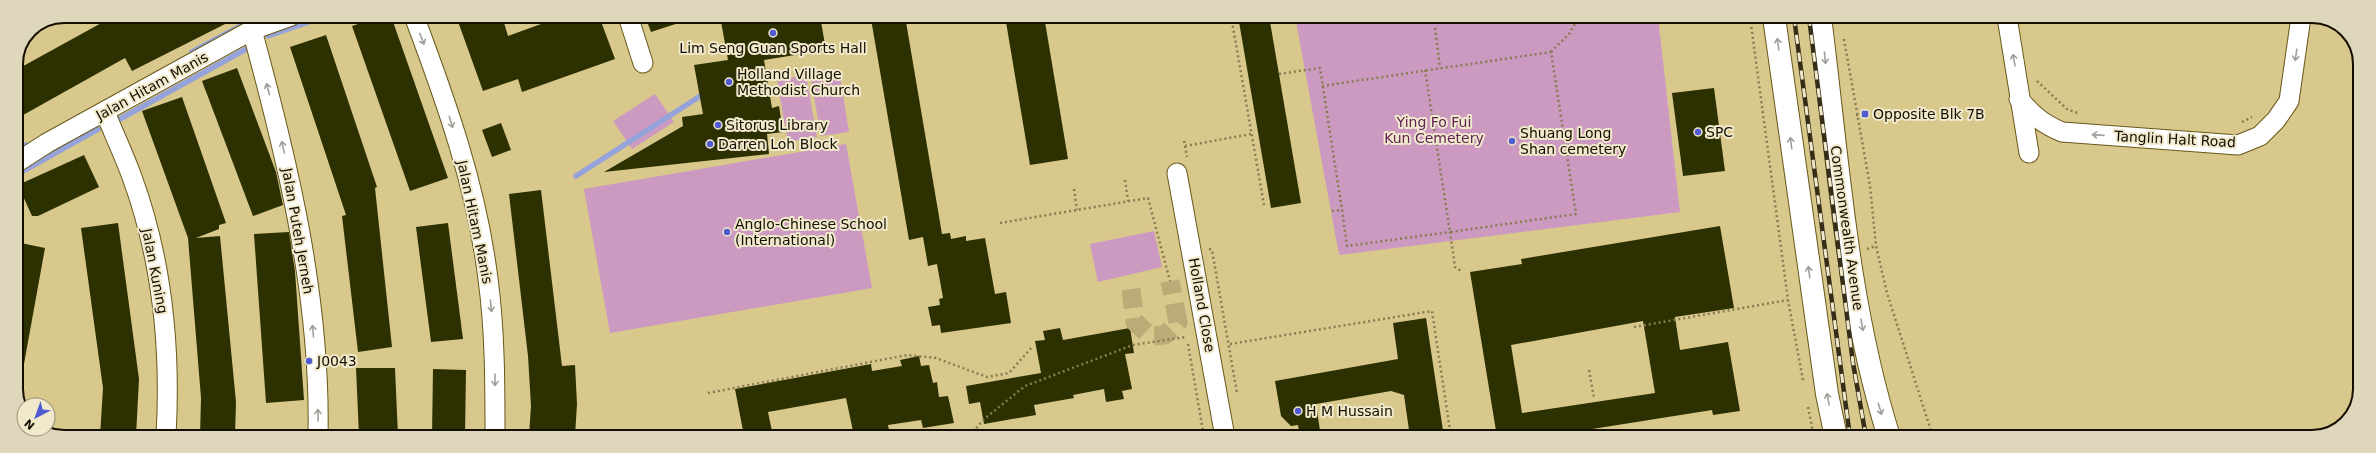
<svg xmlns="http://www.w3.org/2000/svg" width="2376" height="453" font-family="'DejaVu Sans',sans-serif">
<rect width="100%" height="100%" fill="#d8c88c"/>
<g fill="#cc9ac1">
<polygon points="1295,16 1658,17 1680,212 1339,255"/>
<polygon points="839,70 849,132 821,136 810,74"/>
<polygon points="806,75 817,137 788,142 777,80"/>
<polygon points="655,94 674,122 632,149 613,121"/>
<polygon points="846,144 872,288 610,333 584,189"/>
<polygon points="1154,231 1162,267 1098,282 1090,244"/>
</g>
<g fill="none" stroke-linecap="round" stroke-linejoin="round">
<g stroke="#96a2da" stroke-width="5.5">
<polyline points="268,36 326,16"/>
<polyline points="192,52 252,20"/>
<polyline points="120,119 246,49"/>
<polyline points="16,151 26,145"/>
<polyline points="16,175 98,129"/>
<polyline points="576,176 705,93"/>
</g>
</g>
<g fill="#2d3102" fill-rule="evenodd">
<polygon points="102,16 241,16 132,71 125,58 16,119 16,70 105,21"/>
<polygon points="382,16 391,16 448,178 410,191 352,26"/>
<polygon points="456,16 502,16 508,36 563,16 599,16 615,59 522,92 518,79 483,91"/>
<polygon points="645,16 691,16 691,19 651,32"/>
<polygon points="720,16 820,16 826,50 764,60 772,108 779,106 783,132 767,134 769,154 604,172 683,126 682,117 703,114 694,65 728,60"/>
<polygon points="884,16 905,16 942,234 950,233 951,239 966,236 966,241 985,238 995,294 1006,292 1011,323 941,333 940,325 932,326 928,307 940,305 939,299 943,298 937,264 928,266 923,237 909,240 871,19"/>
<polygon points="1005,16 1044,16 1068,159 1030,165"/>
<polygon points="1238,16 1269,16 1301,203 1271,208"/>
<polygon points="326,35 377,187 375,188 392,347 358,352 342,216 346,215 290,47"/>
<polygon points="237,68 276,172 283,205 253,216 202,81"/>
<polygon points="1714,88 1725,171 1683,176 1672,93"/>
<polygon points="182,97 226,223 219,225 219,229 196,238 220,236 236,402 235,436 200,436 201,398 188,238 142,111"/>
<polygon points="501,123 511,150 492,157 482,130"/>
<polygon points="84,155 99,187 38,216 32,216 18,185"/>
<polygon points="541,190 562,366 575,365 577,404 575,436 529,436 531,406 528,356 509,194"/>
<polygon points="118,223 139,379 136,436 100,436 103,388 81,228"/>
<polygon points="448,223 463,339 431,342 416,227"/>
<path d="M1720,226L1734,308L1675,317L1680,350L1728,342L1740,411L1713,415L1712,410L1542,437H1497L1470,272L1522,264L1521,259ZM1643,321L1655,393L1522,413L1511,345Z"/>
<polygon points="289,232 295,271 304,400 266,403 254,234"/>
<polygon points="16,242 45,248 24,364 16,363"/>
<polygon points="1426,318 1444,437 1410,437 1404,395 1391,391 1316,404 1321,437 1300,437 1298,425 1291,426 1281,416 1275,381 1398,359 1393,323"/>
<polygon points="1060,328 1063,340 1130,328 1134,353 1125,354 1132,389 1122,391 1124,399 1106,402 1104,389 1073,395 1074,398 1034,405 1036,415 984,424 980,402 969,404 966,386 1041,373 1035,341 1045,340 1043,331"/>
<polygon points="919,356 921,366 929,365 933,383 937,382 939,397 948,396 954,423 923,428 921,420 888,425 889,430 882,431 883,436 854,436 846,398 768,412 773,436 744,436 735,389 871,364 872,371 902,366 900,360"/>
<polygon points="356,368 395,368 398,436 359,436"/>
<polygon points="433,369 466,370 465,436 432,436"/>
</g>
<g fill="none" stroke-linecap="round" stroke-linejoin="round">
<polyline stroke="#bbac77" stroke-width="19" stroke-dasharray="19 10" stroke-linecap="butt" points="1131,289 1135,322 1150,336 1165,335 1178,322 1170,281"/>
<g stroke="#67581b" stroke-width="21">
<g id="minor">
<path d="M414,16C446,101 477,188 488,279C495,331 495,383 495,436"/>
<polyline points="628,16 643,63"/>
<polyline points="2007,17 2029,153"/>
<path d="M252,30C288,162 321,298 318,436"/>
<path d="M2019,99C2032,115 2043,124 2062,132L2238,145L2260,136L2276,120L2289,101L2301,17"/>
<path d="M105,112C114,134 124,155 132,177C162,259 171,349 166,436"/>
<polyline points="16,163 47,143 252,30 291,16"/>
<polyline points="1177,173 1225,437"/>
</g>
</g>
<g stroke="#67581b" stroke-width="24">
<g id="major">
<polyline points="1774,17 1827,394 1836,437"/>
<path d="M1820,17C1838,157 1846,301 1889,437"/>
</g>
</g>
<g stroke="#877b52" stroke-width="2.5" stroke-dasharray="2 3" stroke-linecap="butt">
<polyline points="1231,16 1264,205"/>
<polyline points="1750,17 1788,300 1803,380"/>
<polyline points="1435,28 1440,68"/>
<polyline points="1844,39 1870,186 1876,246 1887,293 1933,437"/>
<polyline points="1551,52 1569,34 1579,17"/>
<polyline points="1279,74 1320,68 1342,210"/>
<polyline points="2037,81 2067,109 2080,114"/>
<polyline points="1322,86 1551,52 1576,214 1450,232 1425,70"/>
<polyline points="1856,115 1865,114"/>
<polyline points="2242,122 2252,117"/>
<polyline points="1184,141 1187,157"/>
<polyline points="1185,146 1251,134"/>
<polyline points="1125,180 1128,201"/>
<polyline points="1074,189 1077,210"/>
<polyline points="1332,211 1342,210 1347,246 1450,232 1455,267 1461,271"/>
<polyline points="1000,223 1148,198 1170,281"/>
<polyline points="1209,249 1212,250 1237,393"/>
<polyline points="1867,249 1876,246"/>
<polyline points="1634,327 1788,300"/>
<polyline points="1188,344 1204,437"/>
<polyline points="1230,344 1432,311 1451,437"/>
<polyline points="1589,370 1594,398"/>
<polyline points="708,393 907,355 936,358 987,377 1009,373 1033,346"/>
<polyline points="1808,407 1814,437"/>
<polyline points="970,436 983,420 1025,386 1133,345 1186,337"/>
</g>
<use href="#minor" stroke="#fff" stroke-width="19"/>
<use href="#major" stroke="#fff" stroke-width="22"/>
<g stroke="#342d17" stroke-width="4.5">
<g id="rail">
<polyline points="1794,17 1850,437"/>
<polyline points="1809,17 1853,363 1866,437"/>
</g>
</g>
<use href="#rail" stroke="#f1e9cb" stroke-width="3" stroke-dasharray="9" stroke-linecap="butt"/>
</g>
<defs><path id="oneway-shaft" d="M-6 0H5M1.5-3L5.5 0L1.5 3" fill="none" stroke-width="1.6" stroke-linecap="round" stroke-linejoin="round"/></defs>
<g stroke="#a19f99">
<use href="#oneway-shaft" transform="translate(422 39) rotate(69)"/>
<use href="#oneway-shaft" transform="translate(1778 44) rotate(-98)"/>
<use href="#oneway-shaft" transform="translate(2296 55) rotate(98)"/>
<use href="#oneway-shaft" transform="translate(1825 58) rotate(84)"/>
<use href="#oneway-shaft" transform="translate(2014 60) rotate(-99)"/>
<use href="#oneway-shaft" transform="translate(268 89) rotate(-105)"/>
<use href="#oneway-shaft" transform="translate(451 122) rotate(73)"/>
<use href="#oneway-shaft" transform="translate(2098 135) rotate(-176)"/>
<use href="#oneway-shaft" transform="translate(1791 143) rotate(-98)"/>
<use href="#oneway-shaft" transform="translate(283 147) rotate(-103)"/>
<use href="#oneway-shaft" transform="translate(1809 272) rotate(-98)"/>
<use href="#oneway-shaft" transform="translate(491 306) rotate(84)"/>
<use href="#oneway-shaft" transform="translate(1862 325) rotate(80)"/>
<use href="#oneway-shaft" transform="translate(313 331) rotate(-95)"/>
<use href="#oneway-shaft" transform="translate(495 380) rotate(90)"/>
<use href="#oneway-shaft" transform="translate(1828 399) rotate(-101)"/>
<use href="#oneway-shaft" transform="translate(1880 409) rotate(73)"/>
<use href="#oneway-shaft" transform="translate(318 415) rotate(-91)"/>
</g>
<g fill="#515bd1" stroke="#f1e9cb" stroke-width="1.5">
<circle cx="773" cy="33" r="4"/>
<circle cx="729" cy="82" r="4"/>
<rect x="1861" y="110" width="8" height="8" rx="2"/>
<circle cx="718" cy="125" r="4"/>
<circle cx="1698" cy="132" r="4"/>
<circle cx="1512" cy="141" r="4"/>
<circle cx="710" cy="144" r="4"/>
<circle cx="727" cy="232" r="4"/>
<circle cx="309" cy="361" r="4"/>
<circle cx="1298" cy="411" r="4"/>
</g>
<g text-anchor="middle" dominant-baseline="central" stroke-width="4" stroke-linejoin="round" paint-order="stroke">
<g font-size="14" fill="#140e00" stroke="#f1e9cb" text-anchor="start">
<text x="773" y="48" text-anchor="middle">Lim Seng Guan Sports Hall</text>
<text x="737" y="74">Holland Village<tspan x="737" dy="16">Methodist Church</tspan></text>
<text x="1873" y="114">Opposite Blk 7B</text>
<text x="726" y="125">Sitorus Library</text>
<text x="1706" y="132">SPC</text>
<text x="1520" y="133">Shuang Long<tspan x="1520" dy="16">Shan cemetery</tspan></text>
<text x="718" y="144">Darren Loh Block</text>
<text x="735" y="224">Anglo-Chinese School<tspan x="735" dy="16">(International)</tspan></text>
<text x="317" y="361">J0043</text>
<text x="1306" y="411">H M Hussain</text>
</g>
<g font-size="14" fill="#140e00" stroke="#f1e9cb">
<text transform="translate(152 86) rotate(-29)">Jalan Hitam Manis</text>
<text transform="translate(2175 139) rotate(3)">Tanglin Halt Road</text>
<text transform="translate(475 222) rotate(78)">Jalan Hitam Manis</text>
<text transform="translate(1847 228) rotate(82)">Commonwealth Avenue</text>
<text transform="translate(298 231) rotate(80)">Jalan Puteh Jerneh</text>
<text transform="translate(155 271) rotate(79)">Jalan Kuning</text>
<text transform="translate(1202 305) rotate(80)">Holland Close</text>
</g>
<g font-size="14" fill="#612357" stroke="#f1e9cb">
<text x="1434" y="122">Ying Fo Fui<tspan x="1434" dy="16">Kun Cemetery</tspan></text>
</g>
</g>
<path d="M0 0H2376V453H0ZM64 23H2312A41 41 0 0 1 2353 64V389A41 41 0 0 1 2312 430H64A41 41 0 0 1 23 389V64A41 41 0 0 1 64 23Z" fill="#dfd7bb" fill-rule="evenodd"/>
<path fill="none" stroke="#140e00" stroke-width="2" d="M64 23H2312A41 41 0 0 1 2353 64V389A41 41 0 0 1 2312 430H64A41 41 0 0 1 23 389V64A41 41 0 0 1 64 23Z"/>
<g transform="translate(36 417) rotate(221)"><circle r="19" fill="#f1e9cb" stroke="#99917a"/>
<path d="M0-3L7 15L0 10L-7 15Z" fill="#515bd1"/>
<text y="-6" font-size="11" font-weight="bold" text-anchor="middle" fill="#140e00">N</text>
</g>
</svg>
